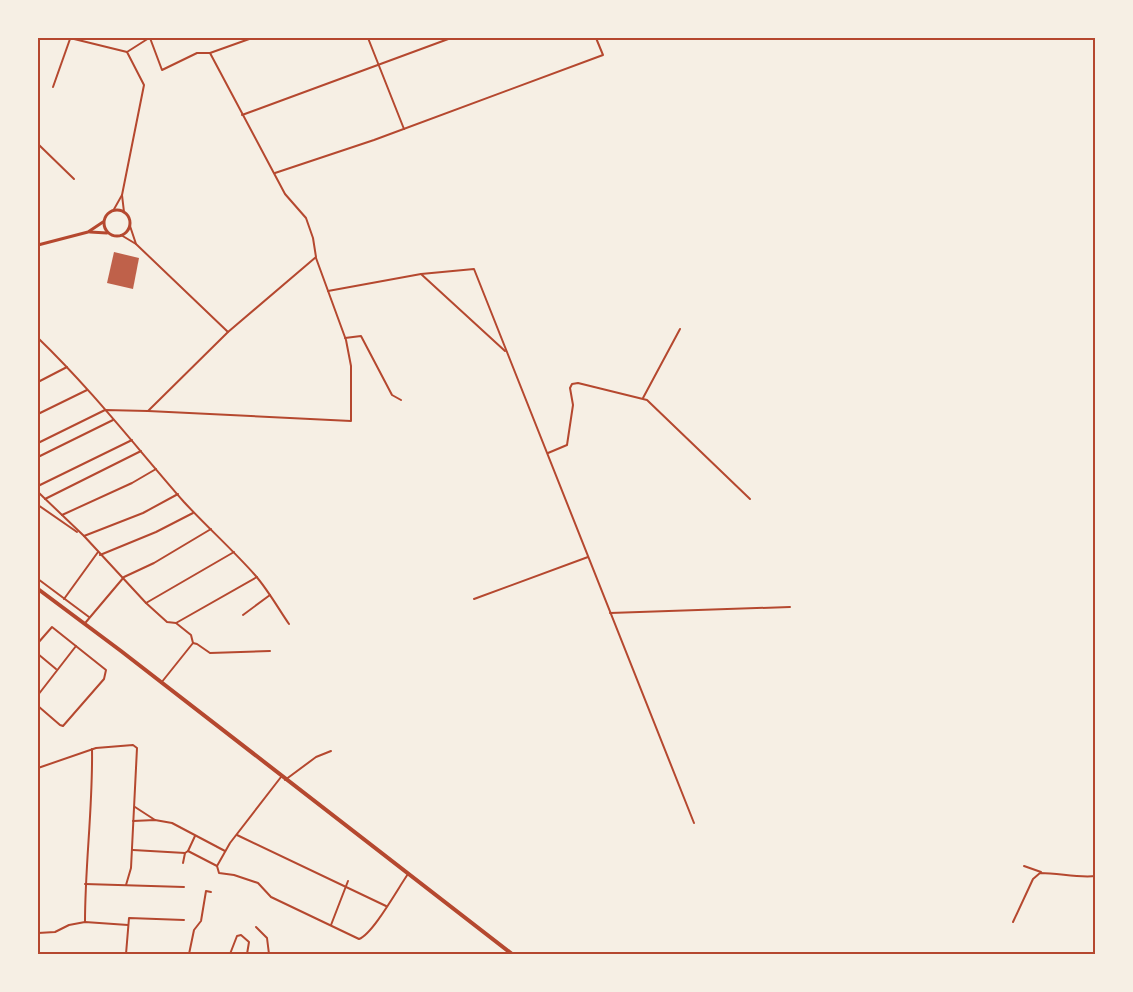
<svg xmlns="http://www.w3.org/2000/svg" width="1133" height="992" font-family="Signika,sans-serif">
<rect width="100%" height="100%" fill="#f6efe4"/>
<polygon fill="#bf614a" points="114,252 139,258 133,289 107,283"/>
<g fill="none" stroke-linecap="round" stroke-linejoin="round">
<g stroke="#b5482f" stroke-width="2">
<polyline points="70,38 127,52"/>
<polyline points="150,38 162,70 197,53 210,53 252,38"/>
<polyline points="368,38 404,129"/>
<polyline points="53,87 70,39"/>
<polyline points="242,115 451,38"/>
<polyline points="38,144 74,179"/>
<polyline points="275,173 374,140 603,55 596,38"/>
<polyline points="113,211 122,195"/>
<polyline points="124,212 122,195 144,85 127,52 149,38"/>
<polyline points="130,226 136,244"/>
<polyline points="121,235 136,244 228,332"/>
<polyline points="421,274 505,351"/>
<polyline points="328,291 421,274 474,269 694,823"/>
<path d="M38,338C91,389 136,447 184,502C207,527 232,549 255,575C268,590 278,608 289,624"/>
<polyline points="345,338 361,336 392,395 401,400"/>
<polyline points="38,382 67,367"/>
<polyline points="643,398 680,329"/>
<polyline points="148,411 351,421 351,366 346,340 316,258"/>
<polyline points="38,414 87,390"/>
<polyline points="38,443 105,410 148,411 228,332 316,257 313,238 306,218 285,194 210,53"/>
<polyline points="548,453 567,445 573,405 570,388 572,384 578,383 647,400 750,499"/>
<polyline points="38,457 113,420"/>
<polyline points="38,486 132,440"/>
<polyline points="38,492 84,536 146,603 167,622 176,623 191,635 193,643"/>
<polyline points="45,499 141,451"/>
<polyline points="38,505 77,532"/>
<polyline points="62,515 132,483 156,469"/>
<polyline points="84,536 143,513 178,494"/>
<polyline points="100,555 156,532 193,513"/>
<polyline points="38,579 89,617"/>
<polyline points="64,599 98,552"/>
<polyline points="474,599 588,557"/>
<polyline points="146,603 234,552"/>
<polyline points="610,613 790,607"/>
<polyline points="243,615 270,595"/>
<polyline points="86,622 124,577 154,563 211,529"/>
<polyline points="176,623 257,577"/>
<polyline points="38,643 52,627 106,670 104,679 63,726 60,725 38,706"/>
<polyline points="38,654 56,669"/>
<polyline points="161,683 193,643 197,644 210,653 270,651"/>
<polyline points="38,695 76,646"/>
<polyline points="38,768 96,748 133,745 137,748 131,868 126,885"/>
<path d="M281,777L230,843L217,866L219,873L234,875L258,883L271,897L359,939C373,934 398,888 408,874"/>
<polyline points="285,780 316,757 331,751"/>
<polyline points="135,807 155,820"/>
<polyline points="133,821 155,820 172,823 225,851"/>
<polyline points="237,835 386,906"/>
<polyline points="133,850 185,853 188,851 195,836"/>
<polyline points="188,851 217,866"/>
<polyline points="183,863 185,853"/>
<polyline points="1024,866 1041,872"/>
<polyline points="85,884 184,887"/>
<path d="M85,922C85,864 93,807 92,749"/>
<path d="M1013,922L1033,879L1040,873C1060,873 1076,878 1096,876"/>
<polyline points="331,925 348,881"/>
<polyline points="256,927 267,938 269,954"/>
<polyline points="38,933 55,932 69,925 85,922 128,925"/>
<polyline points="126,954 129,918 184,920"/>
<polyline points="189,954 194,930 201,921 206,891 211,892"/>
<polyline points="230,954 237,936 241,935 249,942 247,954"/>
</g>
<g stroke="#b5482f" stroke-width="3">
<circle cx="117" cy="223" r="13"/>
<polyline points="90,232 107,233"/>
<polyline points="38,245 88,232 103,222"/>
</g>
<polyline stroke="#b5482f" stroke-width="4" points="38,589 121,651 512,954"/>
</g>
<rect width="1133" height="992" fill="none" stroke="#f6efe4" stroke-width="78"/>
<rect x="39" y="39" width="1055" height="914" fill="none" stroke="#b5482f" stroke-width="2"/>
</svg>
